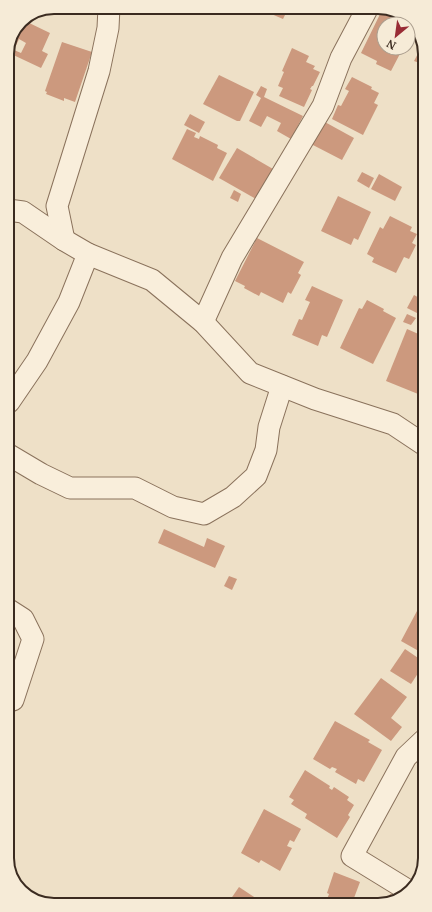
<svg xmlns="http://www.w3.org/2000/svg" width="432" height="912" font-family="'Noto Serif',serif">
<rect width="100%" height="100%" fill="#eee0c7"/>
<g fill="#cc997e" fill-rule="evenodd">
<polygon points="255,7 289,7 283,19"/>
<polygon points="383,8 408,19 413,26 408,37 408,24 384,24 384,48 403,48 391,71 376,64 377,61 361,53"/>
<path d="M23,20L50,33L42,51L48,54L41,68L7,52L21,21ZM19,39L26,43L21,53L14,50Z"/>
<polygon points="62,42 92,52 75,102 64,98 64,101 46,94 47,92 45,91"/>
<polygon points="422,46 422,64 414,61"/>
<polygon points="292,48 309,56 306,62 315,66 313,69 320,72 313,86 312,86 310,89 312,90 304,107 279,96 283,88 278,86 284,72 282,71"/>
<polygon points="219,75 254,92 240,121 237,121 203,104"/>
<polygon points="352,77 372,87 371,89 379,93 374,103 378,105 363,135 332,119 338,105 341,106 349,91 345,89"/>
<polygon points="261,86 267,89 264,97 303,116 291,139 277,131 281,123 267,116 261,127 249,121 261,98 256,95"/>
<polygon points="190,114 205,122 199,133 184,125"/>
<polygon points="323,121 354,138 342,160 311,144"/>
<polygon points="187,129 196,133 194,137 199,139 200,136 218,145 217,148 227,153 213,181 172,159"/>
<polygon points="237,148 273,169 256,199 219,178"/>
<polygon points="362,172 374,178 369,188 357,181"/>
<polygon points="379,174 402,187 395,201 371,189"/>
<polygon points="234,190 241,194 238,202 230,198"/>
<polygon points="338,196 371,212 358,240 354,238 351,245 321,231"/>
<polygon points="390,216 412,227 410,231 417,234 412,243 416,245 409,259 404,257 396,273 372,262 374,258 367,254 380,227 383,229"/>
<polygon points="257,238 304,262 298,273 301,275 291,294 288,292 283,303 261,292 259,296 244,288 245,286 235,281"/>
<polygon points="312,286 343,300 327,337 322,335 318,346 292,335 299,319 302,320 310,302 305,300"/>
<polygon points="414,295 423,300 423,316 407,308"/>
<polygon points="367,300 384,309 383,311 396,318 373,364 340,348 359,308 362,309"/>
<polygon points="407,314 416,318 411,325 403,322"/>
<polygon points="407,329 423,336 423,396 386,381"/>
<polygon points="164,529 204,547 207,538 225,546 215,568 158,543"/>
<polygon points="229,576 237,579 232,590 224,586"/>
<polygon points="417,611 424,615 424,654 401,641"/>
<polygon points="405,649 424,662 424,664 411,684 390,671"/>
<polygon points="381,678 407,697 391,718 402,727 391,741 354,714"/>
<polygon points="424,679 424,695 417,691"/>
<polygon points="335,721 370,740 368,742 382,750 364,782 358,779 356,784 335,772 337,769 332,767 330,769 313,759"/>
<polygon points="305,770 330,786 329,788 332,790 334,787 349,797 347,800 354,805 348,815 350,817 337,838 305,818 307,814 291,804 294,800 289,797"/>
<polygon points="264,809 301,829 294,842 290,840 287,846 292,848 280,871 261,860 259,863 241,853"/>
<polygon points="334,872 360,882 354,898 357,899 356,902 326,902 329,894 327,893"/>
<polygon points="239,887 263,903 228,903"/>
<polygon points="390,894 400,898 396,901 387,902"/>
</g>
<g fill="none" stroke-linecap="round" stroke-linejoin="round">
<g stroke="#8a725c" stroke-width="23">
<g id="minor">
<polyline points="8,210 23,212 64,240 88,254 152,280 203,322 250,373 315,399 393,424 423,444"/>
<polyline points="64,240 57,206 99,71 108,28 109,7"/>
<polyline points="203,322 232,258 323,106 341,58 368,7"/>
<polyline points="9,402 37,361 69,302 88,254"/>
<polyline points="9,455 41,474 70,488 135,488 173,507 204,514 233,497 256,476 266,450 269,427 282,386"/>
<polyline points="9,610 23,619 33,639 13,700"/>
<polyline points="409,891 352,856 406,757 424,740"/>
</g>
</g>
<use href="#minor" stroke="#f9eedb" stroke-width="21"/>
</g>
<path d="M0 0H432V912H0ZM54 14H378A40 40 0 0 1 418 54V858A40 40 0 0 1 378 898H54A40 40 0 0 1 14 858V54A40 40 0 0 1 54 14Z" fill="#f6ebd7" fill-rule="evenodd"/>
<path fill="none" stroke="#3b2b20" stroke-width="2" d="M54 14H378A40 40 0 0 1 418 54V858A40 40 0 0 1 378 898H54A40 40 0 0 1 14 858V54A40 40 0 0 1 54 14Z"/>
<g transform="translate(396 36) rotate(209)"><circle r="19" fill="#f6ebd7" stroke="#ab9e8e"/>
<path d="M0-3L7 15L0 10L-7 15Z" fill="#992c35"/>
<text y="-6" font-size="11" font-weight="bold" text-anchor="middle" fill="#3b2b20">N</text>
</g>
</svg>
